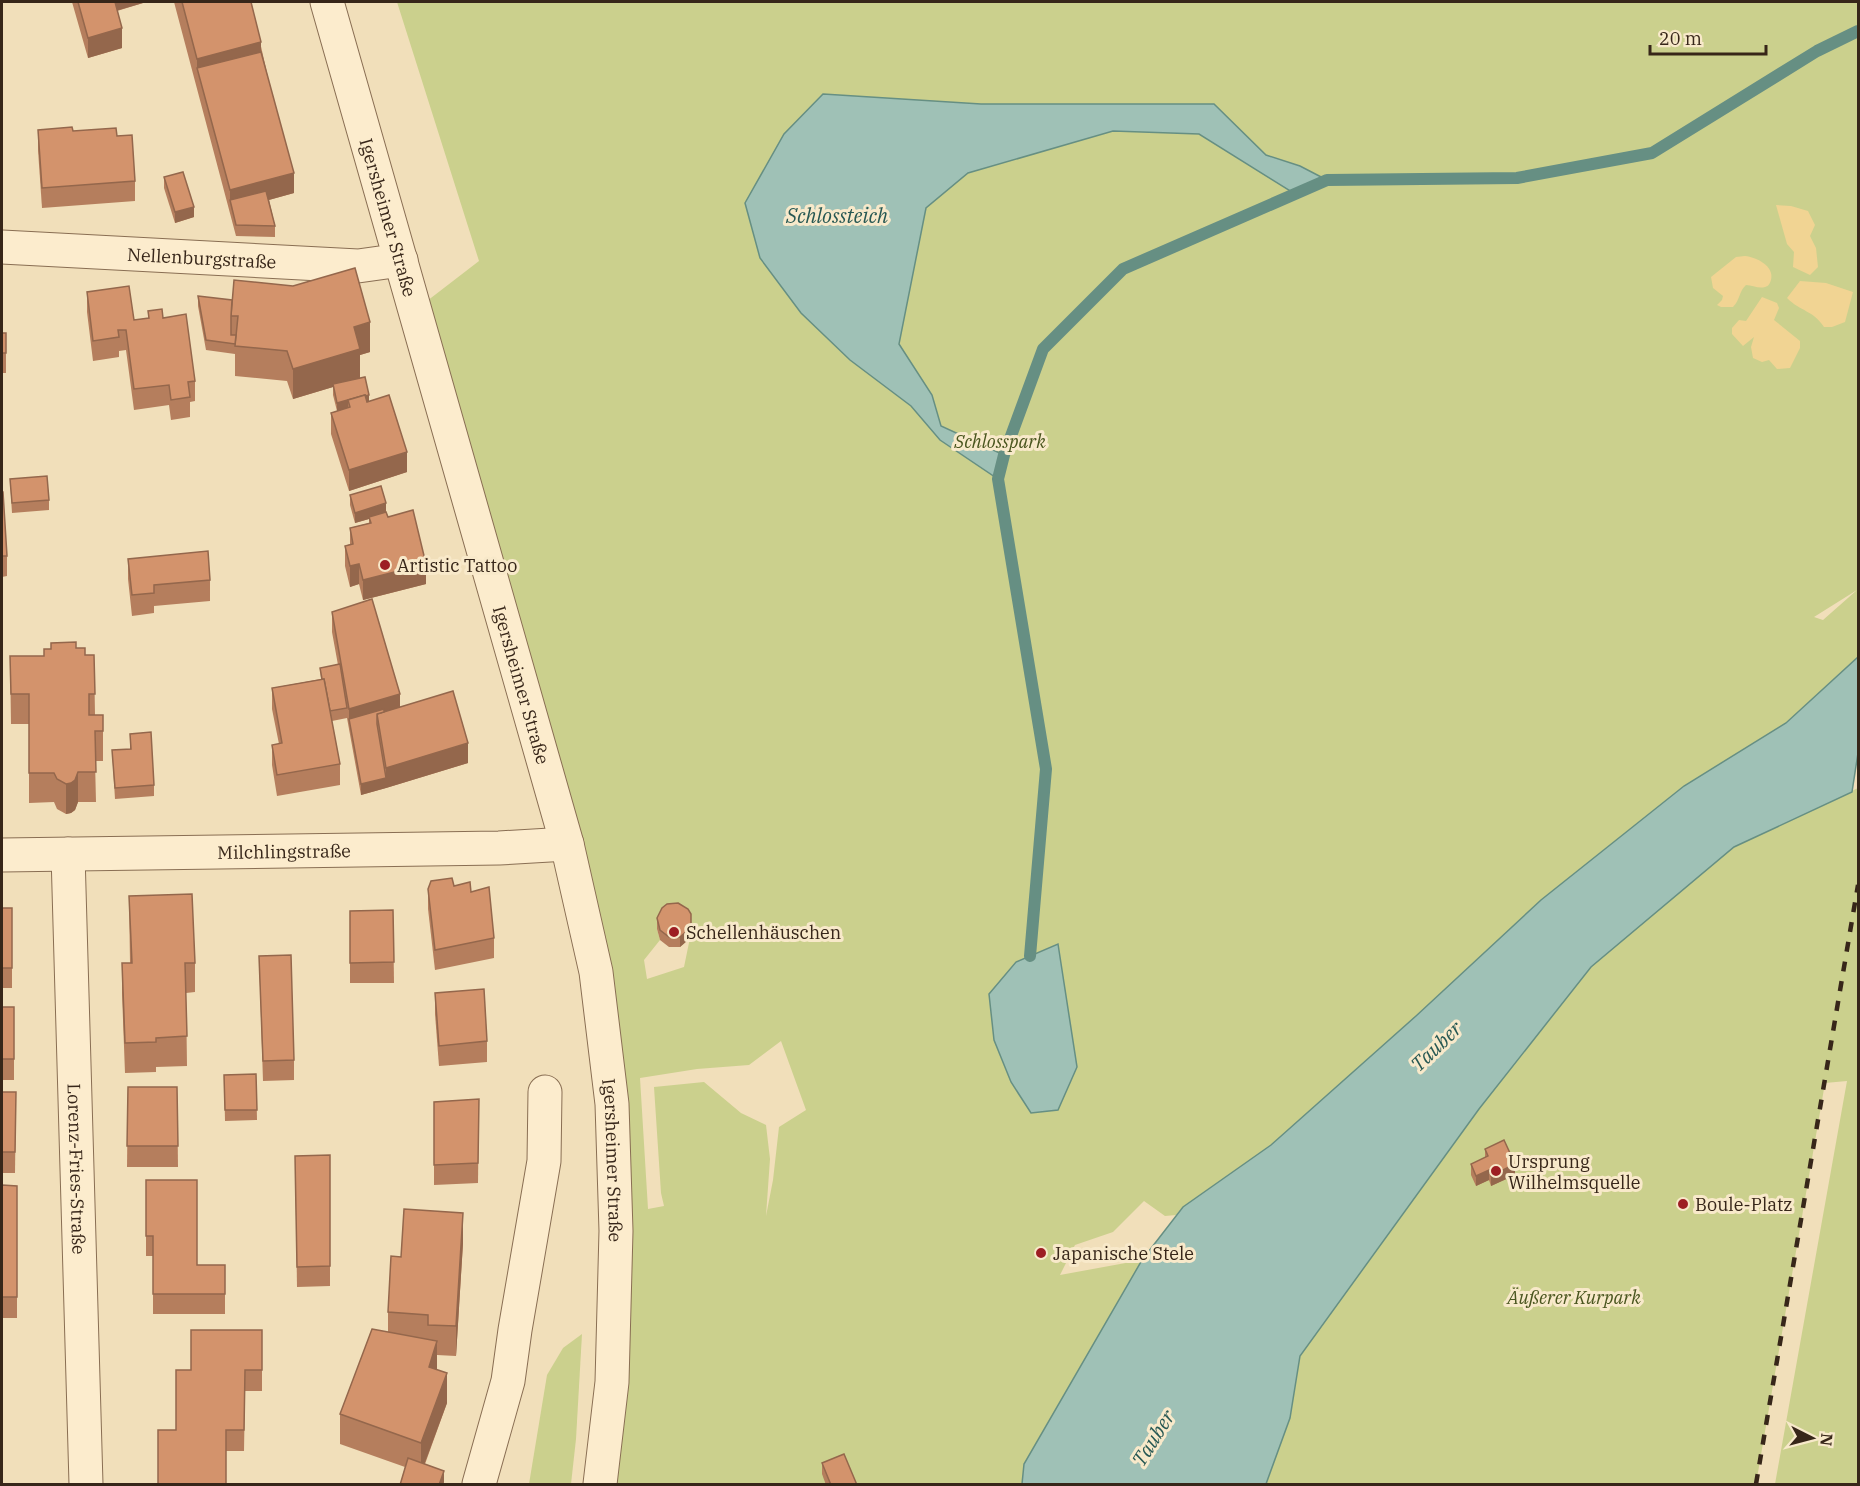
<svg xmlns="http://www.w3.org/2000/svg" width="1860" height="1486" font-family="'IBM Plex Serif',serif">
<rect width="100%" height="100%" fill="#f1dfba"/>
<g fill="#cbd08d" fill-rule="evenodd">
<path d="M397,2H1858V657L1786,723L1684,786L1541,900L1416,1016L1271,1145L1183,1207L1176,1215L1165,1216L1144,1201L1113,1232L1075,1245L1060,1275L1142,1260L1024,1464L1022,1484H600L612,1382L596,972L414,311L479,261ZM1857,590L1823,620L1814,617ZM686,918L691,933L684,967L647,979L644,960L660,940L657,929L658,923ZM1057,945L1068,1018L1011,1082L994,1040L989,994L1016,962ZM781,1041L806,1110L779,1127L773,1180L766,1216L770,1159L766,1125L741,1113L704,1082L654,1087L661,1193L664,1206L648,1209L640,1078L697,1069L749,1065Z"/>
<polygon points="1858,788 1858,1484 1775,1484 1847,1081 1825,1083 1756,1484 1266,1484 1290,1418 1300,1356 1479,1109 1591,967 1734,847"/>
<polygon points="582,1334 576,1439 571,1484 529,1484 547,1375 563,1348"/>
</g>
<g fill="#f1d493">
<polygon points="1776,205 1791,206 1808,211 1815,225 1810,236 1816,248 1818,267 1810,275 1793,267 1794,252 1787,244"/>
<path d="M1745,256C1756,257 1775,266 1771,280C1770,283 1769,286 1765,287C1759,289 1752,285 1746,285C1739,291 1740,300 1733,307H1721L1717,305L1722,300L1723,296L1713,288L1711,277L1736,257Z"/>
<path d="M1800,281L1826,283L1853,292L1845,322L1832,327H1824C1813,310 1801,312 1787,298Z"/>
<polygon points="1762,297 1777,303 1779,308 1774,320 1800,341 1800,348 1790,368 1777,369 1769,360 1762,362 1753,358 1751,347 1754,337 1743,346 1732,334 1732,328 1739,320 1746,321"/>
</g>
<g fill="#9fc1b6" stroke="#668f83" stroke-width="1.5">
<polygon points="823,94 981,104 1214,104 1266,155 1300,166 1327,180 1295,194 1199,134 1113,131 968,173 926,208 899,344 932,395 941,426 1004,455 998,479 940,440 911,406 850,360 801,313 760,258 745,203 784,134"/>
<polygon points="1858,657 1858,753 1852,792 1734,847 1591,967 1479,1109 1300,1356 1290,1418 1266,1484 1022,1484 1024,1464 1142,1260 1183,1207 1271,1145 1416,1016 1541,900 1684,786 1786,723"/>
<polygon points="1058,944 1077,1067 1058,1110 1031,1113 1011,1082 994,1040 989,994 1016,962"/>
</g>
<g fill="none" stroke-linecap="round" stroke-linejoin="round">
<polyline stroke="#668f83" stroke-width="12" points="1030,956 1046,769 998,479 1004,455 1043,349 1123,269 1327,180 1517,178 1652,153 1817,51 1858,31"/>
<g stroke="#896e53" stroke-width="35">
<g id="minor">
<path id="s1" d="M2,247L358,266L401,260"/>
<path id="s2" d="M68,854L86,1484"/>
<path id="s3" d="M2,855L499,848L567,844"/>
<polyline points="479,1484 508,1381 515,1330 544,1161 545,1092"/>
</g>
</g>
<g stroke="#896e53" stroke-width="35">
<g id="tertiary">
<path id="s4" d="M327,2L567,844L596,972L612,1104L616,1231L612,1382L600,1484"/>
</g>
</g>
<use href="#minor" stroke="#fceccd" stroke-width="33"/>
<use href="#tertiary" stroke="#fceccd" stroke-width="33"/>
<polyline stroke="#372619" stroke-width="4.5" stroke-dasharray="10 10" stroke-linecap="butt" points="1756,1484 1858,885"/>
</g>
<g fill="#b57e5d">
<polygon points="72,2 143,2 143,3 117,11 122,48 88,58"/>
<polygon points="174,2 251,2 294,193 269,200 275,226 275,237 236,236"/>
<polygon points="38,130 117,136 135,181 135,201 42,208 38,150"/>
<polygon points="164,177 194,217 175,223 164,188"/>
<polygon points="87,292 134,320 148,318 148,311 163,318 195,381 195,401 190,402 190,417 171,420 169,405 134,410 126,350 119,351 119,357 93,361 87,312"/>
<polygon points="198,296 370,352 360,355 360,378 369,401 407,472 349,491 331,434 331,413 337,411 333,395 333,387 293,399 287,381 235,376 235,354 206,350 198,306"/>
<rect x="2" y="333" width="4" height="40"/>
<polygon points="10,479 49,500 49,510 12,513"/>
<polygon points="2,492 7,556 7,576 2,577"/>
<polygon points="350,495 386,513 388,517 426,584 363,600 359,584 350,587 345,566 345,546 350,544 350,528 369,523 369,519 355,523 350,505"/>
<polygon points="128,559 210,580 210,601 154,606 154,613 132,616 128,579"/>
<polygon points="332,612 400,707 468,763 386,788 361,795 347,718 332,721 340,764 340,785 277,796 272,765 272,745 279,744 272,709 272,688 321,679 320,668 338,665 332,632"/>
<polygon points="76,648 85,655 94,655 95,715 103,731 103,761 95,761 96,802 78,802 75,810 71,813 66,814 57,809 54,802 29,803 29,724 11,724 10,656 44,656"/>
<polygon points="130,734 154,785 154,796 115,799 112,750 130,749"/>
<polygon points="454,886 494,938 494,958 435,970 428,909 428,889"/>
<polygon points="129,896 195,963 195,992 186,993 187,1066 156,1067 156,1072 125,1073 122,993 122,963 130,963"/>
<rect x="2" y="908" width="10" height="80"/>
<polygon points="393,910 394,983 350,983 350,911"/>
<polygon points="657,918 691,935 688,940 680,947 669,947 660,940 657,929"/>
<polygon points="259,956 294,1060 294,1080 263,1081"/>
<polygon points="435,993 487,1041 487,1062 439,1066 435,1014"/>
<rect x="2" y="1007" width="12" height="73"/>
<polygon points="256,1074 257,1120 225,1121 224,1075"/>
<polygon points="128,1087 177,1087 178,1167 127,1167"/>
<polygon points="2,1092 16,1092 15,1173 2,1173"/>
<polygon points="479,1099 478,1183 434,1185 434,1102"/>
<polygon points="1485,1149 1515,1175 1491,1186 1489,1180 1476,1186 1471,1175 1471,1164 1485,1158"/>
<polygon points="330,1155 330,1286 297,1287 295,1156"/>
<polygon points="146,1180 197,1265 225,1265 225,1314 153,1314 153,1256 146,1256"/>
<polygon points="2,1185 17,1186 17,1318 2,1318"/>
<polygon points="463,1243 456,1356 437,1355 437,1370 447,1403 425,1464 444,1482 443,1485 400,1485 405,1467 340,1444 340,1414 388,1332 388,1312 401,1257"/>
<polygon points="262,1330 262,1391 245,1391 244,1451 226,1451 176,1430 191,1370"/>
<polygon points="822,1463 857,1485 826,1485 822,1474"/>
</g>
<g fill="#94674c">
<polygon points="112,2 143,2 143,3 112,12"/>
<polygon points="122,28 122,48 88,58 88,38"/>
<polygon points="261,42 261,72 197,68 197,59"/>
<polygon points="294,173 294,193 232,210 230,200 230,211 230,190"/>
<polygon points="194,207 194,217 175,223 175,212"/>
<polygon points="370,322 370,352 360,355 360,379 333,384 333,387 293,399 293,369 354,327"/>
<polygon points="369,395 369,405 348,400 348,410 337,413 337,403"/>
<polygon points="407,452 407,472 349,491 349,470"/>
<polygon points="386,503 386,514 355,523 355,513"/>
<polygon points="359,564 359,584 350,587 350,566"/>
<polygon points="426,564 426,584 363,600 363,580"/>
<polygon points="400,694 400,714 349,719 349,709"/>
<polygon points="468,743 468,763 386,788 361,795 361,784 386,778 386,768"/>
<polygon points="78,772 78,802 75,810 71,813 66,814 66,784"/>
<polygon points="691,925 691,935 688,940 680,947 680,937"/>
<polygon points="1515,1164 1515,1175 1491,1186 1491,1176"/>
<polygon points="1489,1170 1489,1180 1476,1186 1476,1176"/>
<polygon points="463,1213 463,1243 456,1356 456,1326"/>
<polygon points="437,1341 437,1371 429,1367"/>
<polygon points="447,1373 447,1403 421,1473 421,1443"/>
<polygon points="444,1471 444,1482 443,1485 439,1485"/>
</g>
<g fill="#d3936c" stroke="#94674c" stroke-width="1.5">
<polygon points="78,2 115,2 122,28 88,38"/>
<polygon points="182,2 251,2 261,42 197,59"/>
<polygon points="261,52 294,173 230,190 197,68"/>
<polygon points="72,127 73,131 116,128 117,136 132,135 135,181 42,188 38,130"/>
<polygon points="183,172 194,207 175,212 164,177"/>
<polygon points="266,191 275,226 236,225 230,200"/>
<polygon points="355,268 370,322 354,327 360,349 293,369 287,351 235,346 238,316 231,316 234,280 293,286"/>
<polygon points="129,286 134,320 149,318 148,311 162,309 163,318 186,314 195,381 188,382 190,397 171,400 169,385 134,389 126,330 118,330 119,337 93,341 87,292"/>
<polygon points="198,296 232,300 231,316 231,335 236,335 235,344 206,340"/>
<rect x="2" y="333" width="4" height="20"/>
<polygon points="365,377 369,395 365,396 365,395 337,403 333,384"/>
<polygon points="365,395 367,402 389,395 407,452 349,470 331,413 350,407 348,400"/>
<polygon points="47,476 49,500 12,503 10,479"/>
<polygon points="381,486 386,503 355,513 350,495"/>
<polygon points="2,492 3,492 7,556 2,556"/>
<polygon points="413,510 426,564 363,580 359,564 350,566 345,546 353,544 350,528 371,523 369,517 386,512 388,517"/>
<polygon points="208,551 210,580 154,585 154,593 132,595 128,559"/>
<polygon points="372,599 400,694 349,709 332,612"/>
<polygon points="76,642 76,648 85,648 85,655 94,655 95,694 89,694 89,715 103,715 103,731 95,731 96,772 78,772 75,780 71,783 66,784 57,779 54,773 29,773 29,694 11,694 10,656 44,656 44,649 51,649 51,643"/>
<polygon points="340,664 347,708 330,711 324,679 322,679 320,668"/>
<polygon points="324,679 340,764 277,775 272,745 282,743 272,688"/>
<polygon points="453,691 468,743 386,768 377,714"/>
<polygon points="384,709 384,712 377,714 377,724 386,778 361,784 349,719"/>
<polygon points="151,732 154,785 115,788 112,750 131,749 130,734"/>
<polygon points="452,878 454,886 470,882 471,892 489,887 494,938 435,950 428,889 431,881"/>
<polygon points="192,894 195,963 185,963 187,1036 156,1038 156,1042 125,1043 122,963 132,963 129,896"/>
<polygon points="678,903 688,909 691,914 691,925 688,930 680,937 669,937 660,930 657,918 662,908 667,904"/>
<rect x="2" y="908" width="10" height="60"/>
<polygon points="393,910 394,962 350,963 350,911"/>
<polygon points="291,955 294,1060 263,1061 259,956"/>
<polygon points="484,989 487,1041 439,1046 435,993"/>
<rect x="2" y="1007" width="12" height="52"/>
<polygon points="256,1074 257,1110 225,1110 224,1075"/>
<polygon points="128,1087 177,1087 178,1146 127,1146"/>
<polygon points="2,1092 16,1092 15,1152 2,1152"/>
<polygon points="479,1099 478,1163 434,1165 434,1102"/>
<polygon points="1504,1140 1515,1164 1491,1176 1489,1170 1476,1176 1471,1164 1488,1156 1485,1149"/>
<polygon points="330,1155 330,1266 297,1267 295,1156"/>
<polygon points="146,1180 197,1180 197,1265 225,1265 225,1294 153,1294 153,1236 146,1236"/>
<polygon points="2,1185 17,1186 17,1297 2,1297"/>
<polygon points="404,1209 463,1213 456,1326 428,1325 428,1315 388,1312 391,1256 401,1257"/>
<polygon points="372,1329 437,1341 429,1367 447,1373 421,1443 340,1414"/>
<polygon points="191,1330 262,1330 262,1370 245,1370 244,1430 226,1430 226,1485 158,1485 158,1430 176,1430 176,1370 191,1370"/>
<polygon points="844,1454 857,1485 831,1485 822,1463"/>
<polygon points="408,1458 444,1471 439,1485 400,1485"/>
</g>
<g fill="#9d1e23" stroke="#f8e9ca" stroke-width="2">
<circle cx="385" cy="565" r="6"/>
<circle cx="674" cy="932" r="6"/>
<circle cx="1496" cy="1171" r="6"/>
<circle cx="1683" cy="1204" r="6"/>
<circle cx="1041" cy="1253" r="6"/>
</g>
<g text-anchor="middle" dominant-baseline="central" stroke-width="6" stroke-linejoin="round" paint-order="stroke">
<g font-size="18" fill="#372619" stroke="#f8e9ca">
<text stroke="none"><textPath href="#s4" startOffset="224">Igersheimer Straße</textPath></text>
<text stroke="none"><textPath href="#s1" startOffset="200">Nellenburgstraße</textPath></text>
<text stroke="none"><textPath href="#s4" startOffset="710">Igersheimer Straße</textPath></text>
<text stroke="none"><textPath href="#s3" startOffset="282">Milchlingstraße</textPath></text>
<text stroke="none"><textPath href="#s4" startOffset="1196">Igersheimer Straße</textPath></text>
<text stroke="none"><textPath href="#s2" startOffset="315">Lorenz-Fries-Straße</textPath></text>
</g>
<g font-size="18" font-style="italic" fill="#49551e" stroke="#f8e9ca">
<text x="1000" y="441">Schlosspark</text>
<text x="1574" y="1297">Äußerer Kurpark</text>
</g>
<g font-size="18" fill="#372619" stroke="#f8e9ca" text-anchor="start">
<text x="397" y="565">Artistic Tattoo</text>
<text x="686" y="932">Schellenhäuschen</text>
<text x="1508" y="1161">Ursprung<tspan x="1508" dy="21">Wilhelmsquelle</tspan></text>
<text x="1695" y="1204">Boule-Platz</text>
<text x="1053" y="1253">Japanische Stele</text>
</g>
<g font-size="20" font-style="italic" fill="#275853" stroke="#f8e9ca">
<text x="837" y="215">Schlossteich</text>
<text transform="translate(1436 1046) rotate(-44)">Tauber</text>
<text transform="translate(1153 1438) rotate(-58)">Tauber</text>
</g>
</g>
<rect width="1860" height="1486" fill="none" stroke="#372619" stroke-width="6"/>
<g transform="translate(1812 1438) rotate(96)" stroke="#f8e9ca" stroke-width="4.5" paint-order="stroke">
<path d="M0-4.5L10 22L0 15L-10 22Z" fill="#372619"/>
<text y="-9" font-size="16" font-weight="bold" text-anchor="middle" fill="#372619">N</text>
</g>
<path d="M1650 45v9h116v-9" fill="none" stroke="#372619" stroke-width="3"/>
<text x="1659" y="45" font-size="18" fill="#372619" stroke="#f8e9ca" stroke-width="4.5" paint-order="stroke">20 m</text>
</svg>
